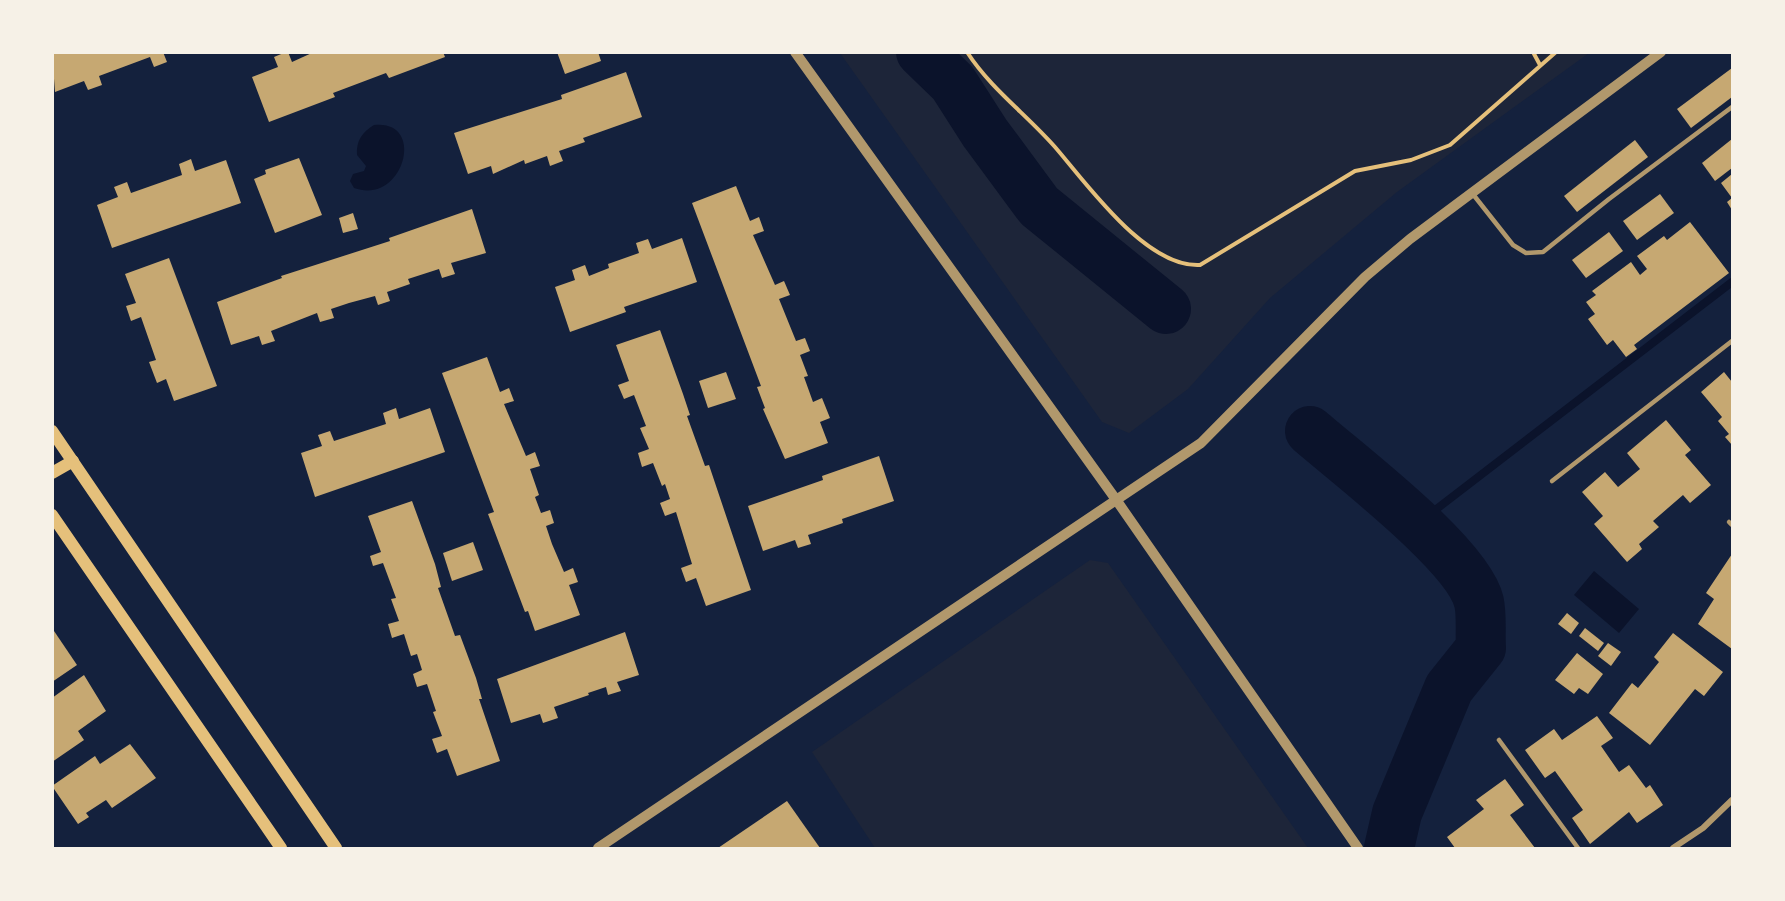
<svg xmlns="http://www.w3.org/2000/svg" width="1785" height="901" font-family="'Titillium Web',sans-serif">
<rect width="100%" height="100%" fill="#14213d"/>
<g fill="#1d2539">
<polygon points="840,53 1589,53 1397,192 1270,298 1188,389 1129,433 1102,422"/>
<polygon points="1090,560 1108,563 1308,848 875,848 812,752"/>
</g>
<g fill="#0b132b">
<path d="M374,125C427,119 404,206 354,188L350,181L353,174L364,171L366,166L357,155C356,141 362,132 374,125Z"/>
<polygon points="1594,571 1639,609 1619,633 1574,595"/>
</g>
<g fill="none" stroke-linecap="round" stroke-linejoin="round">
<polyline stroke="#0b132b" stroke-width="8" points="1417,524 1732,282"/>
<g stroke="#0b132b" stroke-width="50">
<polyline points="921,52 953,83 985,133 1039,206 1166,309"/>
<path d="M1310,431C1349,465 1468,555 1479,602C1482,616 1480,633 1481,648L1449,688L1397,813L1389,848"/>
</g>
</g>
<g fill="#c6a872">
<polygon points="52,52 163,52 167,62 154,67 150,57 99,76 102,85 88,90 84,81 55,92"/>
<polygon points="286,52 288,52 292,62 314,52 443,52 445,57 389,78 386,73 333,93 335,97 269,122 252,77 278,67 274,57"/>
<polygon points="557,52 598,52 601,61 565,74"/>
<polygon points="1732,68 1732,97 1691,128 1677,109"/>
<polygon points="626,72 642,117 583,138 585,142 559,151 563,161 550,166 547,156 525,164 524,160 493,174 491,166 468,174 454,133 562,99 561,95"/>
<polygon points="1732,139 1732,168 1715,181 1702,163"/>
<polygon points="1635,140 1648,157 1577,212 1564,196"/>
<polygon points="299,158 322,215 275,233 254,179 266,174 265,170"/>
<polygon points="191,159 195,171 226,160 241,203 112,248 97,205 118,197 114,187 127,182 131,193 182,175 179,164"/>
<polygon points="1732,174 1732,210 1727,202 1732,198 1721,183"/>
<polygon points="736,186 750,221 759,217 764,231 753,235 775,285 784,281 790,295 779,299 796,341 805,338 810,351 800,355 808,376 804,377 813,402 822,398 830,418 820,422 828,443 785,459 763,409 765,408 757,387 761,386 692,203"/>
<polygon points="1660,194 1674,213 1637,240 1623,221"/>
<polygon points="472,209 486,253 451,263 455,274 442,278 439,269 408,279 410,284 387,292 390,301 378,305 375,296 349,303 331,309 334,318 320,322 317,313 271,331 275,341 262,345 259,336 231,345 217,302 282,278 281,276 390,241 389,238"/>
<polygon points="353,213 358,229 343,233 339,218"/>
<polygon points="1690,222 1729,273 1634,345 1637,349 1626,357 1613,340 1607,345 1588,319 1595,314 1586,302 1596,295 1592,291 1631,262 1640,275 1647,269 1637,256 1664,236 1667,240"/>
<polygon points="1609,232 1623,251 1586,278 1572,260"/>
<polygon points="682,238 697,282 624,307 626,312 570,332 555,287 575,280 572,270 585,265 589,276 609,268 608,264 639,253 636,243 648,239 652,249"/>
<polygon points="169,258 217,386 174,401 166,379 157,383 149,362 156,360 141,317 131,321 126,306 136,303 125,274"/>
<polygon points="660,330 683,394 690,415 687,416 705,466 709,465 751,590 706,606 696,578 686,582 681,568 692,564 676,512 665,516 660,503 670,499 665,484 662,486 653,463 642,467 638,453 649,449 640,428 646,426 634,395 624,399 618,385 629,381 616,345"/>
<polygon points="487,357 500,392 509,388 514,401 504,404 526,456 535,452 540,466 530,469 539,495 535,497 541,513 550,510 554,523 546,526 552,544 564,572 573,568 578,582 569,585 580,615 535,631 528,611 525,612 488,514 494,512 442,373"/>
<polygon points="726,372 736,399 708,408 699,381"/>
<polygon points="1724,372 1732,382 1732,445 1725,437 1729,434 1718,421 1722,417 1701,392"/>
<polygon points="396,408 399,419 430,408 445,452 315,497 301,453 322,446 318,435 330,431 334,441 386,424 383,413"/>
<polygon points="1666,420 1691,450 1685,455 1711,485 1690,503 1683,495 1653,521 1659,527 1639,544 1642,549 1627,562 1594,524 1603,516 1582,492 1605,472 1618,487 1640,469 1627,453"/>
<polygon points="879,456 894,501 842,519 843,523 808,535 811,544 798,548 795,540 763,551 748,506 823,480 822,476"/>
<polygon points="412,501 435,564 441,587 438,588 455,636 460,635 476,678 482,699 479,699 500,761 457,776 447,749 437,753 432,739 442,736 433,712 436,711 427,684 417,687 413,674 422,670 417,654 411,656 404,634 392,638 388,624 399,621 391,599 396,598 383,563 373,566 370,556 381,552 368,516"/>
<polygon points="473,542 483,570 452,581 443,553"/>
<polygon points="1732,554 1732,649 1698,624 1714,599 1706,593"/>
<polygon points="1567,613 1579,623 1571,634 1558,624"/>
<polygon points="52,628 77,665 52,682"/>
<polygon points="1585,628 1604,643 1598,651 1579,636"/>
<polygon points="625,632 639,675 617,682 621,691 608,695 606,687 588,693 589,695 554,707 558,718 543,723 540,714 511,723 497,679"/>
<polygon points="1673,633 1723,672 1704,696 1695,689 1650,745 1609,713 1632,683 1638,688 1659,662 1654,657"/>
<polygon points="1608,643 1621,652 1611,666 1598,656"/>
<polygon points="1577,653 1603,674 1588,694 1579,688 1574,694 1555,680"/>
<polygon points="84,675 106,711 78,731 84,740 52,762 52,698"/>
<polygon points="1597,716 1613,738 1601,746 1619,772 1629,765 1646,788 1650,785 1663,805 1637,823 1629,812 1590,844 1572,818 1583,810 1555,771 1545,778 1525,750 1554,729 1562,740"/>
<polygon points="130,744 156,778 112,808 106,800 86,813 89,817 78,824 52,786 95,756 100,764"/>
<polygon points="1505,779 1524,805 1510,815 1535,848 1455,848 1447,837 1484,809 1476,800"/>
<polygon points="787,801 820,848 718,848"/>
</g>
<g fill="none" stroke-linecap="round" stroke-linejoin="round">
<g stroke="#e5c07b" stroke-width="4">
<path d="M967,52C991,89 1026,114 1055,147C1087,184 1146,268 1200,265L1355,171L1411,160L1450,145L1556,52"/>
<polyline points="1533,52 1540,65"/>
</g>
<g stroke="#b1986c" stroke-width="4.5">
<polyline points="1472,193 1513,245 1526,253 1543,252 1609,199 1732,107"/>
<polyline points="1552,481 1732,341"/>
<polyline points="1729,522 1732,525"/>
<polyline points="1499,740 1578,848"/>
</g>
<polyline stroke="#b1986c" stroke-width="6" points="1673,848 1703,828 1732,800"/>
<g stroke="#b1986c" stroke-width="10">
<polyline points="795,52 1117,501 1358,848"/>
<polyline points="598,848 1201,443 1365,277 1410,239 1661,52"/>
</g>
<g stroke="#e5c07b" stroke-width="12">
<polyline points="52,431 336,848"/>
<polyline points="52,473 73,461"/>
<polyline points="52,515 281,848"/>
</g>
</g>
<rect width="1785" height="901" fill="none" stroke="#f6f1e7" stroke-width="108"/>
</svg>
